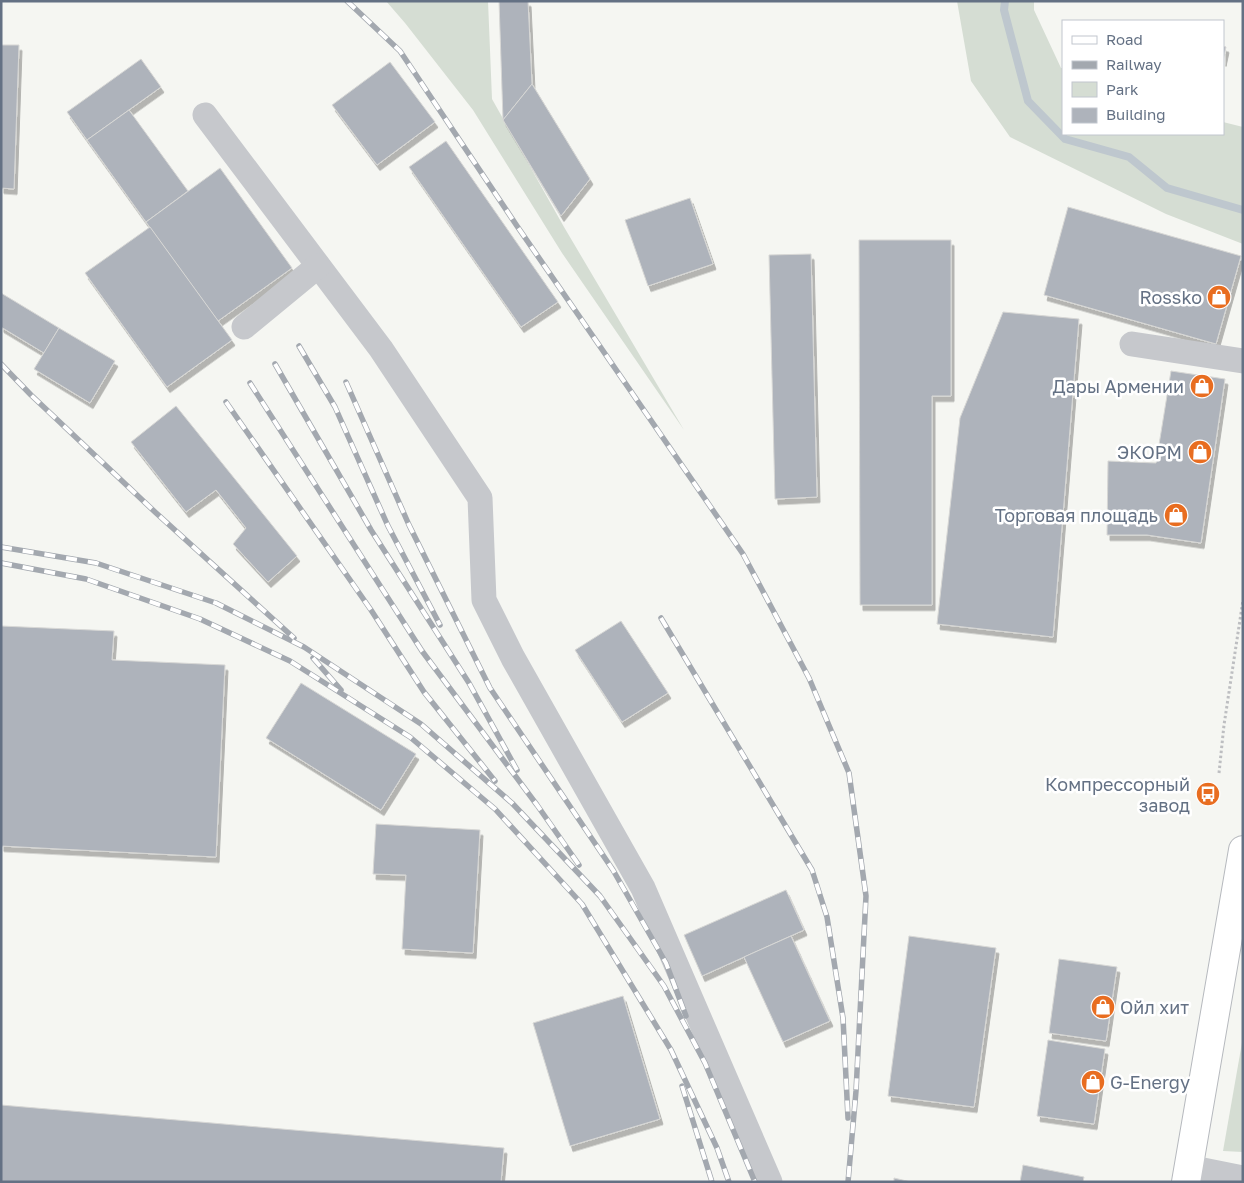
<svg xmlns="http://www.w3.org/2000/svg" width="1244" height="1183" font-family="'Golos Text',sans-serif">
<defs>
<filter id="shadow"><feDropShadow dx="3" dy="5.5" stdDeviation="0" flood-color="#0004"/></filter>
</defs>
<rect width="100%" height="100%" fill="#f5f6f2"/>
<g fill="#d5ddd3">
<polygon points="386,1 488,1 492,99 564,227 684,430 562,253 473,110 405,23"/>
<polygon points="957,1 1034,1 1034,10 1061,68 1063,68 1063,134 1223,134 1223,122 1243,127 1243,244 1166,214 1010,137 971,81"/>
<polygon points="1243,1037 1243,1152 1223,1151"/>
</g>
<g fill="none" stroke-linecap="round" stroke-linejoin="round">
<polyline stroke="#bec7ce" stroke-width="8" points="1005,1 1004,10 1028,101 1065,139 1129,157 1167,188 1243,210"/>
</g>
<g fill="#aeb3bb" stroke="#d7d7d5" filter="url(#shadow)">
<polygon points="499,1 528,1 532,84 503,120"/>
<polygon points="1,45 19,45 14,189 1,188"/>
<polygon points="1223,46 1226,47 1223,61"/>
<polygon points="141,59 161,87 87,140 67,112"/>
<polygon points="390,62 435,122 377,165 332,105"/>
<polygon points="532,84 590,179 561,216 503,120"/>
<polygon points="129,110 188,191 146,222 87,140"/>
<polygon points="446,141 558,302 521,327 409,167"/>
<polygon points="220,168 292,268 218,321 146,222"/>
<polygon points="690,198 713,264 648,286 625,220"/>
<polygon points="1068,207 1241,256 1216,344 1044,295"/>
<polygon points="150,227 232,340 167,387 85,273"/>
<polygon points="859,240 951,240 951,396 932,396 932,605 860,605"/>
<polygon points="811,254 817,497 775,499 769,255"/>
<polygon points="1,293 59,328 44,353 1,327"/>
<polygon points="1003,312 1079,319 1053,637 937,624 960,418"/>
<polygon points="59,328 115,361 90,403 34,369"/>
<polygon points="1171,371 1225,379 1201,543 1147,535 1107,535 1108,461 1156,463"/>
<polygon points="176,406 297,556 268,582 233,544 246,528 216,490 186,512 131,442"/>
<polygon points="621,621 668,693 622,722 575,650"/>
<polygon points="1,626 114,631 112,660 225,665 216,857 1,846"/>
<polygon points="301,683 416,754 381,810 266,738"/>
<polygon points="376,824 480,830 473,953 402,949 406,875 373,874"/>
<polygon points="786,890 804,930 702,976 684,935"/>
<polygon points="791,936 830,1021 783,1042 744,957"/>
<polygon points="909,936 996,948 974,1107 888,1096"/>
<polygon points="1059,959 1117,967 1106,1041 1049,1033"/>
<polygon points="623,996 660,1119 570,1146 533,1023"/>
<polygon points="1048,1040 1105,1049 1094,1124 1037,1116"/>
<polygon points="1,1105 504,1148 501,1182 1,1182"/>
<polygon points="1023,1165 1084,1177 1083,1182 1020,1182"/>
<polygon points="894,1178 911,1182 894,1182"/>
</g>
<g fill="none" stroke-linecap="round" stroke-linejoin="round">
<g stroke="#b6b9be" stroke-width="30">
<polyline id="major" points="1186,1182 1243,850"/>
</g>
<polyline stroke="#bdbec1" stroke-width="3" stroke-dasharray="2.5 2.5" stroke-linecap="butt" points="1219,773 1224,725 1243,600"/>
<g stroke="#c6c8cc" stroke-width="25">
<polyline points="205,115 381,349 480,498 484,600 513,658 643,888 770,1182"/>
<polyline points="244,327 318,266"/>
<polyline points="1132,344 1243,361"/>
<polyline points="1188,1167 1243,1178"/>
</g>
<use href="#major" stroke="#fff" stroke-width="28"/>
<g stroke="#a3a8af" stroke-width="5.5">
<g id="rail">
<polyline points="347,1 400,51 517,226 743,554 809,678 849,773 866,896 856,1091 848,1182"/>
<polyline points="299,346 335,407 388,526 440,625"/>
<polyline points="1,364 31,395 155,512 294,638"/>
<polyline points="275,364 371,530 469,683 517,770"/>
<polyline points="346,382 409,525 490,688 613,870 666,963 686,1016"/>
<polyline points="250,383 422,651 537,805 579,865"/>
<polyline points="226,402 371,610 424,692 495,781"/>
<polyline points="1,547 96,563 216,603 304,647 421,724 512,803 600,896 664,986 705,1063 755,1182"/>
<polyline points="1,563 86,579 200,619 290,661 410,737 495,809 582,904 671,1050 717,1148 729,1182"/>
<polyline points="661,618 812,870 827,917 843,1018 848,1118"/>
<polyline points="313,658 341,690"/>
<polyline points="682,1086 712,1182"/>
</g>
</g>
<use href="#rail" stroke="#fff" stroke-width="4" stroke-dasharray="11" stroke-linecap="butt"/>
</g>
<defs>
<g id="shop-disc" transform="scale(1.25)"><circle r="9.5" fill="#e86d20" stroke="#fff"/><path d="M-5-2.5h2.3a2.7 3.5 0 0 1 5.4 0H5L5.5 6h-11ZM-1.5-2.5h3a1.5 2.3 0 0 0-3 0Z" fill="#fff"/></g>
<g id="bus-disc" transform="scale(1.25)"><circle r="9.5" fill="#e86d20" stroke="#fff"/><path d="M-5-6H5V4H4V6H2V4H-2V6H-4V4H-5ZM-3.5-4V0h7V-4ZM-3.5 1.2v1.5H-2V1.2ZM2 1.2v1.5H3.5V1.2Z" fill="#fff"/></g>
</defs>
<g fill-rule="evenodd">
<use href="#shop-disc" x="1219" y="297"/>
<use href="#shop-disc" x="1202" y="386"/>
<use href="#shop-disc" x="1200" y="452"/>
<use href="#shop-disc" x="1176" y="515"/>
<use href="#bus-disc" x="1208" y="794"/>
<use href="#shop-disc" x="1103" y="1007"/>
<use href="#shop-disc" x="1093" y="1082"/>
</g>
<g text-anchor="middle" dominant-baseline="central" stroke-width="5" stroke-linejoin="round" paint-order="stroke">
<g font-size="18" fill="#647184" stroke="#fff" text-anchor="end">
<text x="1202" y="297">Rossko</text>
<text x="1184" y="386">Дары Армении</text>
<text x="1182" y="452">ЭКОРМ</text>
<text x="1158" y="515">Торговая площадь</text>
<text x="1190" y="784">Компрессорный<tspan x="1190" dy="21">завод</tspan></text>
<text x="1120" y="1007" text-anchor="start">Ойл хит</text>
<text x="1110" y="1082" text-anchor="start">G-Energy</text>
</g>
</g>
<rect width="1244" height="1183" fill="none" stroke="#647184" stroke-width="5"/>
<rect x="1062" y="20" width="162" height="115" fill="#ffffff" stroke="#c1c6ce"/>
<rect x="1072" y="36" width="25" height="8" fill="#ffffff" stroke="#c1c6ce"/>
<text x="1106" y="45" font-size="15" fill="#647184">Road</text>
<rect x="1072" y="61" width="25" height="8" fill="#a3a8af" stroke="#c1c6ce"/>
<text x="1106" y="70" font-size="15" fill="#647184">Railway</text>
<rect x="1072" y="82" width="25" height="15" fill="#d5ddd3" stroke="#c1c6ce"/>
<text x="1106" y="95" font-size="15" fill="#647184">Park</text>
<rect x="1072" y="108" width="25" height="15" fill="#aeb3bb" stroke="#c1c6ce"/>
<text x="1106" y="120" font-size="15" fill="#647184">Building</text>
</svg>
